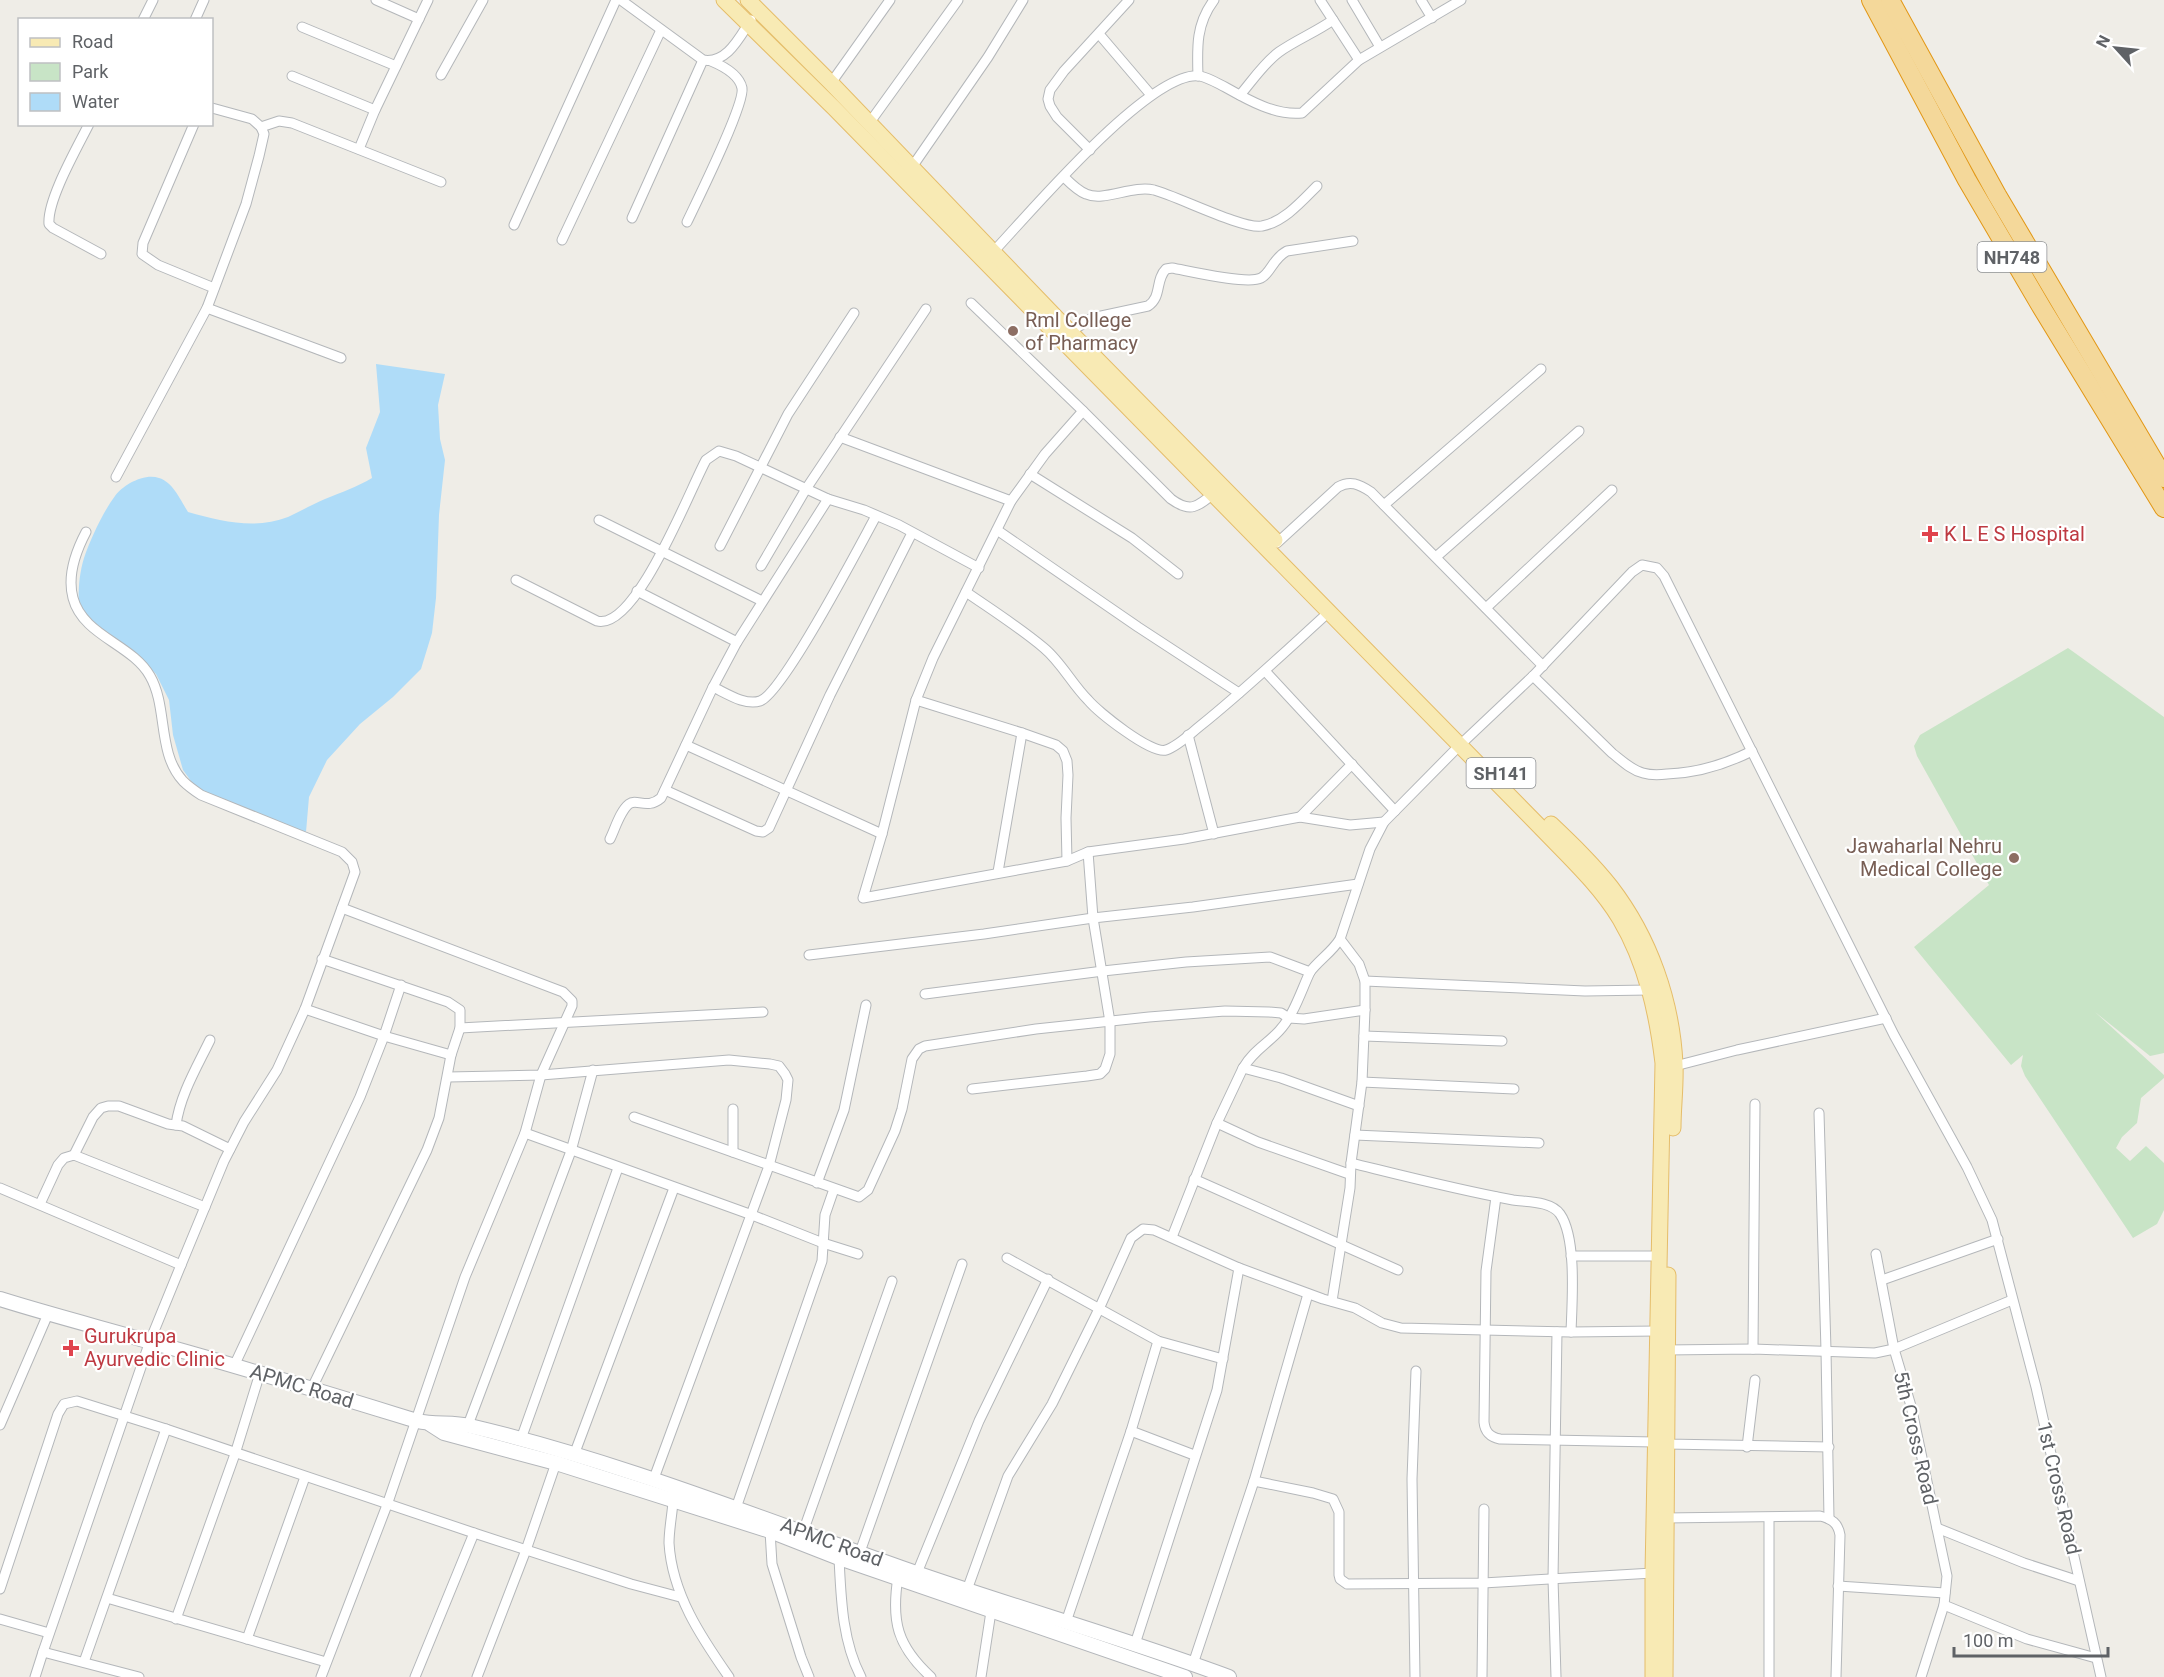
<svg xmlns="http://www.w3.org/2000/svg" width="2164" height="1677" font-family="Roboto,sans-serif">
<rect width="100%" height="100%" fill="#efede7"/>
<polygon fill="#c8e4c6" points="2068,648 2164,717 2164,1053 2150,1056 2095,1012 2164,1075 2164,1078 2141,1098 2137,1123 2122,1137 2116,1148 2130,1161 2146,1146 2164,1163 2164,1210 2157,1224 2133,1238 2025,1076 2021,1066 2023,1055 2011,1065 1914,947 1989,885 1917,756 1914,746 1920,735"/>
<path fill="#afdcf8" d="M376,364L445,374L438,405L440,439L445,460L439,515L436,598L432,633L421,669L393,697L360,724L327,760L309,797L306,832L201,795L183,770L173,735L169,700L156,674L133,652L110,638L79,609C78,592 79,574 84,558C90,540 103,512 115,496C123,485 144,473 159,478C173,482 181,501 188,512C221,521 255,530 288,517C301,511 313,504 325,499C342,492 357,487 372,478L366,448L380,412Z"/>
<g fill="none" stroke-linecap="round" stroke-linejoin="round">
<g stroke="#b4b7ba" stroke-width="11">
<g id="street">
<polyline points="376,0 419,19"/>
<path d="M621,0L703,60C727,64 739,38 751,20"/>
<polyline points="1320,0 1359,60"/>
<polyline points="1352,0 1380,47"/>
<polyline points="1421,0 1432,18"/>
<polyline points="143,20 153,0"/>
<polyline points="195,20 204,0"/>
<polyline points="302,27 396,66"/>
<polyline points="1099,34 1151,95"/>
<polyline points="441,75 483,0"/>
<polyline points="292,76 375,110"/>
<path d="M1198,76C1197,47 1196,24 1214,0"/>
<polyline points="831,83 890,0"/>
<path d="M1240,95C1252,81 1264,63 1279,52C1296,40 1316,32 1333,20"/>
<polyline points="870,122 958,0"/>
<path d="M89,124C77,148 47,200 49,224L53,228L101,254"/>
<polyline points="194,124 143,243 142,254 158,265 214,288"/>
<polyline points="261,127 279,121 292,123 441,182"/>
<polyline points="359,149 375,110 428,0"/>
<polyline points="1090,150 1057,117 1050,106 1048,99 1050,90 1064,71 1129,0"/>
<polyline points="912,167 988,57 1023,0"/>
<path d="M1064,177C1070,183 1078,191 1086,194C1104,202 1132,185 1154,190C1177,196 1244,230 1262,226C1284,222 1302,201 1317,186"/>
<polyline points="632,218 703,60"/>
<path d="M687,222C697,201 745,104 742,88C739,74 723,66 711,61"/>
<polyline points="514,225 616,0"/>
<polyline points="562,240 661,30"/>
<path d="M994,251C1029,214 1151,69 1200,76C1209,78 1217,83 1225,87C1248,100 1276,116 1302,113L1359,60L1461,0"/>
<path d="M971,303L1083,411L1171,499C1190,513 1198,507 1214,493"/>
<polyline points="207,308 341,358"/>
<path d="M1070,332L1092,318L1148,306C1162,297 1155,280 1166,269L1172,268C1189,271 1247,285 1261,278C1271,273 1273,258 1287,251L1353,241"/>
<polyline points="1083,411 1045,454 1011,501 933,658 916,700 882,834 863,898 1067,861 1088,852 1184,839 1300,817 1350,825 1384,822"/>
<polyline points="840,437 1011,501"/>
<polyline points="1030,474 1132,538 1178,574"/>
<polyline points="116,477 207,308 246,204 259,156 264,134 261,127 252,119 212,108"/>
<polyline points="1384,505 1541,369"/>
<polyline points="599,520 762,601"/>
<polyline points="997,530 1138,627 1239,693"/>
<path d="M86,532C76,551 67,576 73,598C83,636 132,644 150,676C168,707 157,753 183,781C188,786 195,791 201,795L342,852L352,862L355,872L305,1009L277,1070L244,1122L224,1161L181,1265L150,1341L43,1652L139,1677"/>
<path d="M1277,543L1338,487C1350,480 1359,484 1371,492L1543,666"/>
<polyline points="720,546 788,414 854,313"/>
<polyline points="1436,557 1579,431"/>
<polyline points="761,566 806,489 926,309"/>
<path d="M516,580L597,621C636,631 690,489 706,460L719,451L736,456L828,499L864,510L899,525L979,568"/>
<polyline points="637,591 737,642"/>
<path d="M966,592C992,610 1019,627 1044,648C1061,662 1072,684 1088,700C1098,712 1152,755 1166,750C1178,746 1190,734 1200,726C1245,690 1287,650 1330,611"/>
<polyline points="1486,608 1612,490"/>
<polyline points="1265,671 1395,811"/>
<path d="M1533,676L1612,753C1621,760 1631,770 1643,773C1650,775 1659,775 1667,774C1698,773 1724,765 1752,751"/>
<path d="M713,687C726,693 745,706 760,701C783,693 860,545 876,516"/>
<polyline points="916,700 1022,733 1056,745 1063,751 1067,761 1068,775 1066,818 1067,861"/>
<polyline points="1188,735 1214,834"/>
<polyline points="686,745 882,834"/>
<polyline points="1460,745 1533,676 1632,572 1642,565 1657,568 1664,576 1894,1035 1967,1167 1992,1220 2036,1387 2101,1677"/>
<polyline points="665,790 756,831 763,832 769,828 830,695 912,533"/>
<polyline points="1300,817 1352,764"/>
<path d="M610,839C615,829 620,811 629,804C637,798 647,810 661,798L713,687L737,642L828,499"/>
<polyline points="998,872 1022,733"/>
<polyline points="809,955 984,934 1093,918 1193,907 1358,884"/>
<polyline points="1365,981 1585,991 1649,990"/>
<path d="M925,994L1103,971L1186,962L1270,957L1310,972C1319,960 1332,952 1340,939L1370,849L1384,822L1460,745"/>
<polyline points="305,1009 384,1036 451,1055"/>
<polyline points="460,1028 763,1012"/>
<polyline points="1364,1036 1502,1041"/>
<polyline points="1675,1066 1737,1050 1886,1018"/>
<path d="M1243,1068C1254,1050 1266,1045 1279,1031C1294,1015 1301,991 1310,972"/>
<polyline points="448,1077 541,1075 729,1060 770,1064 779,1066 785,1074 788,1080 786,1100 769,1166 653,1481"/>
<polyline points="1362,1082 1514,1089"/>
<polyline points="972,1089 1087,1076 1100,1074 1105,1069 1110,1054 1110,1022 1093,918 1088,852"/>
<polyline points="1819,1113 1826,1350 1829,1519"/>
<polyline points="634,1117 859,1197 868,1190 895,1131 902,1109 912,1059 919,1049 925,1046 1036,1029 1149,1017 1225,1011 1269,1012 1281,1013 1289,1018 1304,1019 1365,1010"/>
<polyline points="1217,1123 1258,1142 1349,1174"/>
<path d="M176,1125C180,1095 197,1067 210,1040"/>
<polyline points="525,1133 752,1215 823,1243 858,1254"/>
<polyline points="1355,1135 1539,1143"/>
<polyline points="733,1152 733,1109"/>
<polyline points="74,1155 93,1117 101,1108 108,1106 119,1106 168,1124 183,1126 230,1149"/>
<path d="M1351,1163C1404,1176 1458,1190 1513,1200C1527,1202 1551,1201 1560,1214C1577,1238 1572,1303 1571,1332"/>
<polyline points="1194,1179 1398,1270"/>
<polyline points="817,1183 844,1110 866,1005"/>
<polyline points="0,1188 181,1265"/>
<path d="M1496,1197L1486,1271L1484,1422C1485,1432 1490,1437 1500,1439L1655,1442L1666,1444L1829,1447"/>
<polyline points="40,1204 58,1165 64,1158 74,1155 205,1207"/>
<polyline points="1172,1237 1217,1123 1243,1068 1281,1078 1359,1106"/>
<polyline points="1876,1254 1894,1349 1911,1406 1947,1576 1944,1605 1921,1677"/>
<polyline points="1571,1256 1658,1256"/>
<polyline points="1007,1258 1158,1341 1223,1359"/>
<polyline points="1882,1280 1998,1239"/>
<polyline points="1332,1301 1350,1188 1351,1163 1362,1082 1365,1010 1365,981 1359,964 1340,939"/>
<polyline points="1753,1349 1755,1104"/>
<polyline points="1665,1350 1753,1349 1875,1353 1894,1349 2012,1300"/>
<polyline points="234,1366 360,1097 384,1036 401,985"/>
<polyline points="312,1388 427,1150 439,1118 451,1055 460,1028 460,1010 448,1002 322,959"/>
<polyline points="0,1425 48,1314"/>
<polyline points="468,1425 571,1151 593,1070"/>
<polyline points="1131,1431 1194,1455"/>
<polyline points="521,1439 618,1168"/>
<polyline points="1747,1447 1755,1380"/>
<polyline points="574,1455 674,1188"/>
<polyline points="1254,1481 1313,1493 1333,1499 1339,1512 1339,1575 1340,1579 1347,1584 1483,1583 1653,1573"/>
<path d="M673,1502C672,1515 669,1530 669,1543C672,1594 701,1637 729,1677"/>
<polyline points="736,1508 822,1261 825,1215 834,1189"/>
<path d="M1665,1518L1820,1516C1832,1519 1838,1523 1840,1535L1836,1677"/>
<polyline points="1769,1519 1769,1677"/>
<polyline points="1937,1528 2024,1563 2079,1581"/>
<polyline points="770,1531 772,1564 801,1657 809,1677"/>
<polyline points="803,1532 892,1281"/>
<polyline points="860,1552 962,1264"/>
<path d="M839,1558C841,1597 842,1641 861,1677"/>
<polyline points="917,1573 979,1421 1048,1279"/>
<path d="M898,1577C891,1621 897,1646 931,1677"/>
<polyline points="1838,1586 1945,1593"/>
<polyline points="0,1589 58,1414 64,1404 77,1401 166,1429 474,1533 631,1584 680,1597"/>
<polyline points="967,1590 1008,1476 1052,1404 1099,1309 1131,1238 1143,1229 1154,1230 1239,1268 1323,1299 1355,1308 1382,1323 1401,1328 1571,1332 1657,1331"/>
<polyline points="107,1598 326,1662"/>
<polyline points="1944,1605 2027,1639 2096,1658"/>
<polyline points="0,1619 49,1633"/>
<polyline points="176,1619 235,1454 260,1373"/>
<polyline points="1066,1622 1131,1431 1158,1341"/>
<polyline points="247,1639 305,1477"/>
<polyline points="1135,1644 1217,1390 1239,1268"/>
<polyline points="84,1662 166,1429"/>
<polyline points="1193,1664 1254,1481 1308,1294"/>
<polyline points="35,1677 43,1652"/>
<polyline points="321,1677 387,1505 465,1277 525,1133 541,1075 572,1006 572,1001 563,992 342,908"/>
<polyline points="415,1677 474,1533"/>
<polyline points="477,1677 526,1550 556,1463"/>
<polyline points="981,1677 992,1605"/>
<polyline points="1415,1677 1412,1479 1416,1371"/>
<polyline points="1482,1677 1484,1509"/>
<polyline points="1556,1677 1553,1579 1557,1332"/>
</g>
</g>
<g stroke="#b3b6ba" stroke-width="16">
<g id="secondary">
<path d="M0,1299C51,1315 102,1328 154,1343C242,1367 329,1394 417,1421C435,1425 452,1422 470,1426C618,1461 759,1518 902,1568C1010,1606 1121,1637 1229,1677"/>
<polyline points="430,1424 444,1433 556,1463 770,1531 839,1558 1185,1677"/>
</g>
</g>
<g stroke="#e5bd6a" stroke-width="17">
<g id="primary">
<path d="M724,0L834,108L1544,831C1571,859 1600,886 1620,919C1646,963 1657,1013 1663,1063L1653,1573V1677"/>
<polyline points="748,0 831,83 1070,332 1275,540"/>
<path d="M1551,824C1572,844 1593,864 1611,887C1650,938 1672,1001 1675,1064C1676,1085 1673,1107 1673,1128"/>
<polyline points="1665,1677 1668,1275"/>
</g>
</g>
<g stroke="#e29715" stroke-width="20">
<g id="highway">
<polyline points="1871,0 1967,180 2042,308 2164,508"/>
<polyline points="1890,0 1997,195 2164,478"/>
</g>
</g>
<use href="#street" stroke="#fff" stroke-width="9"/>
<use href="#secondary" stroke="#fff" stroke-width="14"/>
<use href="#primary" stroke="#f8eab4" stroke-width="15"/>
<use href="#highway" stroke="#f4d89a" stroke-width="18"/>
</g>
<g fill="#8d6e63" stroke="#fff" stroke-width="2">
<circle cx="1013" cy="331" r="6"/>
<circle cx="2014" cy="858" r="6"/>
</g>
<g fill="#e0444e" stroke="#fff" stroke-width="2">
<path d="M1927 525h6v6h6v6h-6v6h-6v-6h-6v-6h6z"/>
<path d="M68 1339h6v6h6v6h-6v6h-6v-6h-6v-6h6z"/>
</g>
<g text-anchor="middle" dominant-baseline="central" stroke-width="4.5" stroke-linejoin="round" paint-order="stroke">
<g fill="#fff" stroke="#8f9194" stroke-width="1.5">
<rect x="1977.5" y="242" width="69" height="30" rx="4.5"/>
<rect x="1466.5" y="758" width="69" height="30" rx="4.5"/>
</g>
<g font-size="18" font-weight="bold" fill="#5f6266">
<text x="2012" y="257">NH748</text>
<text x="1501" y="773">SH141</text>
</g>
<g font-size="20" fill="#785e54" stroke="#fff" text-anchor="start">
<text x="1025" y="320">Rml College<tspan x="1025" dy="23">of Pharmacy</tspan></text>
<text x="2002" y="846" text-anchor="end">Jawaharlal Nehru<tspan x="2002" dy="23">Medical College</tspan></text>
</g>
<g font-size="20" fill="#be3a42" stroke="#fff" text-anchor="start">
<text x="1944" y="534">K L E S Hospital</text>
<text x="84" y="1336">Gurukrupa<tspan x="84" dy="23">Ayurvedic Clinic</tspan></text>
</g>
<g font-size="20" fill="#5f6266" stroke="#fff">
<text transform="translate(302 1386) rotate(17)">APMC Road</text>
<text transform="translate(1916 1438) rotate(77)">5th Cross Road</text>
<text transform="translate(2059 1488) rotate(77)">1st Cross Road</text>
<text transform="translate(832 1542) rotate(20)">APMC Road</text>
</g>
</g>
<rect x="18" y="18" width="195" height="108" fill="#ffffff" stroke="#bfc0c2" stroke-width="1.5"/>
<rect x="30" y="38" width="30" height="9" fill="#f8eab4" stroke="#bfc0c2" stroke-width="1.5"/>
<text x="72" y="48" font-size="18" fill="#5f6266">Road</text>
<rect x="30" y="63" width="30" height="18" fill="#c8e4c6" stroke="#bfc0c2" stroke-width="1.5"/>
<text x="72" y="78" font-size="18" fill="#5f6266">Park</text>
<rect x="30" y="93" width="30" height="18" fill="#afdcf8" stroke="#bfc0c2" stroke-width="1.5"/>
<text x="72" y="108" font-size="18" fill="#5f6266">Water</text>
<g transform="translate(2116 48) rotate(297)" stroke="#ffffff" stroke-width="4.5" paint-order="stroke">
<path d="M0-4.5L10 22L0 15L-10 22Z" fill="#5f6266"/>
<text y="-9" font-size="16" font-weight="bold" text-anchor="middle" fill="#5f6266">N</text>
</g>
<path d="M1954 1647v9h154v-9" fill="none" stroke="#5f6266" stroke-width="3"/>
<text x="1963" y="1647" font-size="18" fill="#5f6266" stroke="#ffffff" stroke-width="4.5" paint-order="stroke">100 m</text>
</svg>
